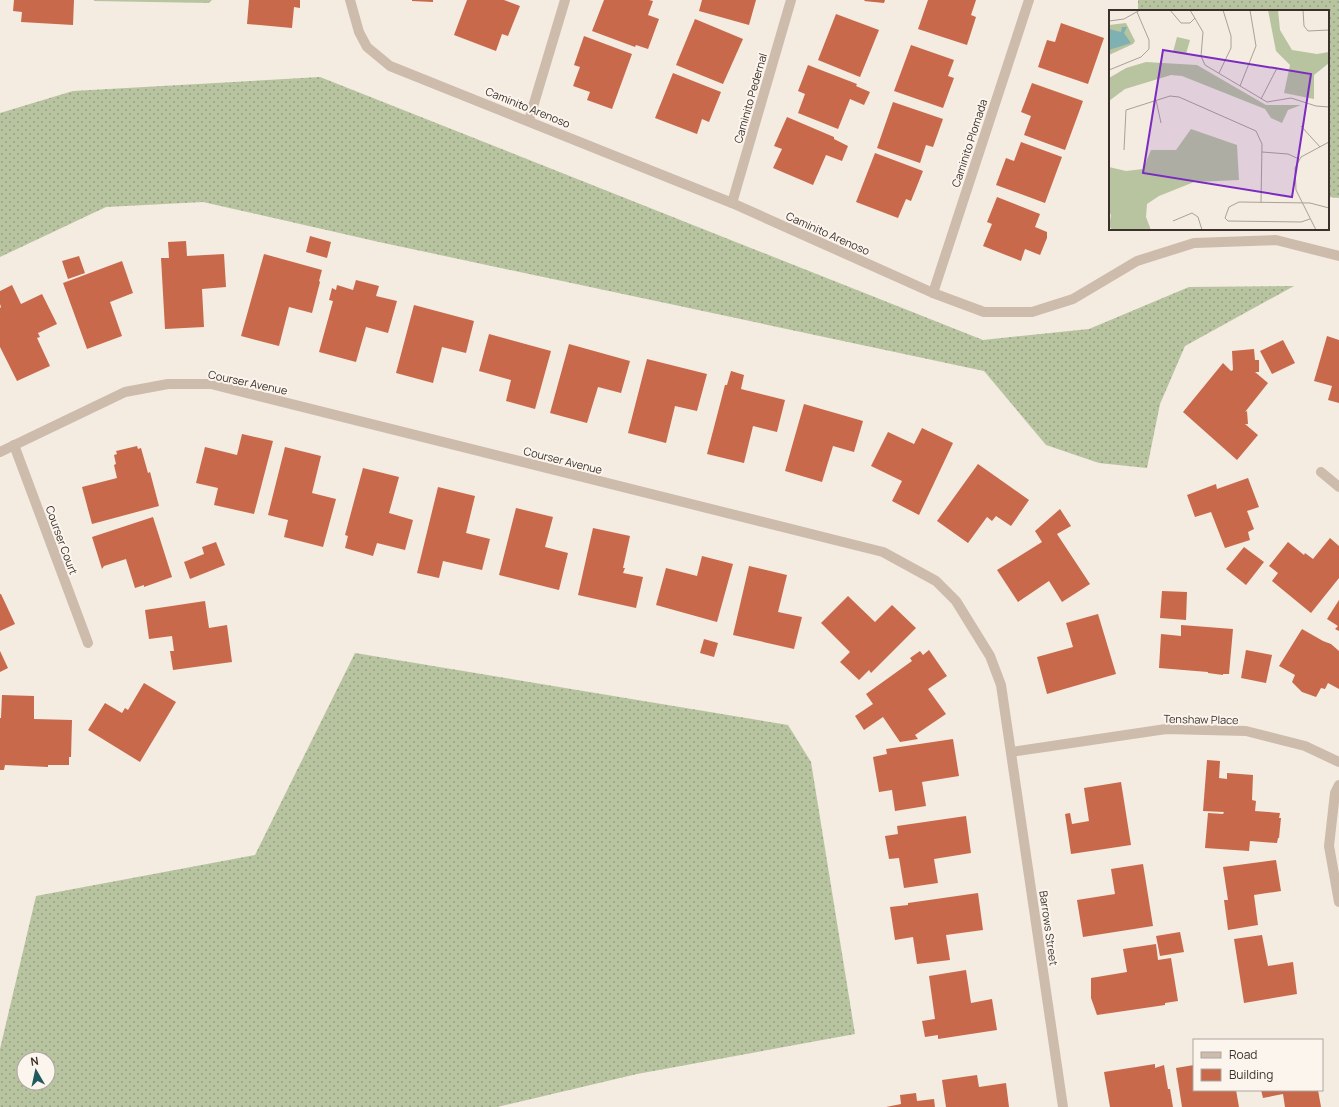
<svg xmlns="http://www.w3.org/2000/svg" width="1339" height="1107" font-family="Manrope,sans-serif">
<defs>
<pattern id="grass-dots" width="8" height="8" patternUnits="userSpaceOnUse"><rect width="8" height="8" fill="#b8c4a0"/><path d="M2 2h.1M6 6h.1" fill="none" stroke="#97a083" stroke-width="1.8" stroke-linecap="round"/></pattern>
<pattern id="forest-crowns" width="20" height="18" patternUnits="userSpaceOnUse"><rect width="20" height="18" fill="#b8c4a0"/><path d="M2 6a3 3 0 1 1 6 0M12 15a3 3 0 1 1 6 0" fill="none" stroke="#97a083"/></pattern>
</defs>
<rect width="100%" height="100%" fill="#f4ebe1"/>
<g fill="url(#grass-dots)" fill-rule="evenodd">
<polygon points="1138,0 1339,0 1339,198 1328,197 1328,11 1138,11"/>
<polygon points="320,77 983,340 1089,329 1189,287 1294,286 1185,346 1160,404 1147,468 1099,463 1046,445 984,371 379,242 203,202 106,207 0,257 0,113 73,91"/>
<path d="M355,653L788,725L811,762L855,1034L637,1074L497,1107H0V1049L36,896L255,855ZM24,1059H48V1083H24Z"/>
</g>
<polygon fill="url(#forest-crowns)" points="94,0 212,0 209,3 94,1"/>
<g fill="#c8694b">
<polygon points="14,0 74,0 73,25 21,22 22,12 13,11"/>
<polygon points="249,0 300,0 300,8 294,7 292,28 247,24"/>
<polygon points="412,0 433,0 433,2 412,1"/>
<polygon points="467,0 504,0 520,6 508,36 502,34 496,51 454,35"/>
<polygon points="604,0 649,0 653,1 648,15 659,19 648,49 636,45 635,47 592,31"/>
<polygon points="702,0 756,0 749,25 699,11"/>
<polygon points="865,0 885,0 884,3 864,1"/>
<polygon points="928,0 976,0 971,15 976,17 967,45 918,29"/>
<polygon points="836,14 879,30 860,77 818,60"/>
<polygon points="695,19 743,39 723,84 676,65"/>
<polygon points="1061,23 1104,38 1088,84 1038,67 1047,40 1055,42"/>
<polygon points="584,36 632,54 612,109 587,100 590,92 573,86 580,67 574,65"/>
<polygon points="911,45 954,60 948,76 954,78 943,108 894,91"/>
<polygon points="808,65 857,84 856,86 870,92 864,105 850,99 838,129 798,113 805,94 798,91"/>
<polygon points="673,73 721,92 709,122 702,119 697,134 655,118"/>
<polygon points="1032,83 1083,101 1065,150 1024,135 1031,116 1021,112"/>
<polygon points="893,102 943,119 933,147 926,145 920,163 877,148"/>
<polygon points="787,117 834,137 834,139 848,146 842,161 826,155 813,185 773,168 782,149 774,146"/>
<polygon points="1021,142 1062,157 1045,203 996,185 1006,158 1014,161"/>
<polygon points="875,153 923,171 911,201 906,199 898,218 856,202"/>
<polygon points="997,197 1040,214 1035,227 1047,232 1047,238 1040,255 1025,249 1021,261 983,246 992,224 987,222"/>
<polygon points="310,236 331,242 327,258 306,252"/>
<polygon points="186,241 187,256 224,254 226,287 202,289 204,327 165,329 161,258 169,258 168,242"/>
<polygon points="264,254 322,270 319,281 320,282 312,313 289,307 279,346 241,336"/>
<polygon points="79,256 85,273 68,279 62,261"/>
<polygon points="122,261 133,293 110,302 122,336 87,349 63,283"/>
<polygon points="356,280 379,286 376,296 397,301 388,333 366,327 356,362 319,352 333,301 329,300 332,288 336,290 337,285 353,290"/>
<polygon points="12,285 21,304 42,294 57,324 38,333 40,337 37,338 50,366 17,381 0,347 0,308 1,307 0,304 0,291"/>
<polygon points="414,305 474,321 466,353 442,347 433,383 396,373"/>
<polygon points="489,334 551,351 535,409 506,401 511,380 479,371"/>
<polygon points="1327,336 1339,340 1339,403 1328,400 1332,386 1314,381"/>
<polygon points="1283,340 1295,363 1272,374 1260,351"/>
<polygon points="569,344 630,361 621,393 598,387 587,423 550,413"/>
<polygon points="1254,349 1255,360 1259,360 1259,372 1255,372 1268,383 1245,412 1247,411 1248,424 1245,424 1258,435 1237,460 1183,412 1223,363 1231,371 1233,370 1232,351"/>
<polygon points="647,359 707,374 697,411 675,406 666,443 628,433"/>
<polygon points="731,371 744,375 741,389 785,400 777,432 753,426 744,463 707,454 725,385 727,385"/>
<polygon points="804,404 863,421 854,452 833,446 822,482 785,471"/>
<polygon points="922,428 953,443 919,515 892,501 902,481 871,466 888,432 914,444"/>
<polygon points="242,434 273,441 254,514 214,505 218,488 196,483 205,447 237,455"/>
<polygon points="137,446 138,449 141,448 148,473 150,472 159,506 92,524 82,487 117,478 114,465 116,464 114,455 117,454 116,451"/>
<polygon points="285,447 321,456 312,493 336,499 323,547 284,537 288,520 268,515"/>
<polygon points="978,464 1029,500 1011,526 996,516 992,521 987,517 968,543 937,521"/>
<polygon points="363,468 399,477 389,513 413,520 405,550 377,543 373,556 345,548 348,536 345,535"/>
<polygon points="1248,478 1259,507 1247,511 1254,529 1248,532 1250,540 1225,548 1211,512 1195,517 1187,495 1216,484 1217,489"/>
<polygon points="438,487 475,496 466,533 490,539 482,570 443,561 439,578 417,573"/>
<polygon points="516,508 553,517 545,547 568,553 559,590 499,575"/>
<polygon points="1060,509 1071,526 1057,534 1090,584 1062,602 1049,581 1018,602 997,570 1042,542 1035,531"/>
<polygon points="153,517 172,577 144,587 144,585 135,588 126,559 104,566 102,569 92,537"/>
<polygon points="593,528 630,536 623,568 625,568 623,573 643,577 636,608 578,595"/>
<polygon points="1330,538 1339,546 1339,578 1311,613 1272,581 1278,573 1269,566 1288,542 1304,555 1305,553 1313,559"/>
<polygon points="216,542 225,565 190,579 184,562 204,554 202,547"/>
<polygon points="1244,547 1264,562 1246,585 1226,569"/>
<polygon points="702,556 733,564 717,622 656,605 666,568 697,576"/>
<polygon points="749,566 787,575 778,612 802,617 794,649 733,635"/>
<polygon points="1162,591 1187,592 1186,620 1160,618"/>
<polygon points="0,594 1,594 15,624 0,631"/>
<polygon points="848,596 875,622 892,605 916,628 871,673 869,670 859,680 840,662 850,652 821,623"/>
<polygon points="1339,600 1339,631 1335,629 1338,626 1327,619"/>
<polygon points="205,601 209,628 227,625 232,662 173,670 170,651 174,651 172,636 149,639 145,610"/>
<polygon points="1098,614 1116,674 1047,694 1037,657 1073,647 1066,623"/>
<polygon points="1181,625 1233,629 1229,674 1223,674 1223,675 1208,673 1208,672 1159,668 1161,634 1181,636"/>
<polygon points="1302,629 1323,641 1331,644 1339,651 1339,689 1328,683 1325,689 1321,688 1316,697 1302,692 1292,682 1295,675 1279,666"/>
<polygon points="704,639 718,643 714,657 700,653"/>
<polygon points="929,650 947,676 928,689 946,714 915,735 918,739 900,742 883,717 864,730 855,716 873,704 866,694 912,661 910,658 920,651 923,655"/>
<polygon points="1246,650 1272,655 1266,683 1241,678"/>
<polygon points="0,651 8,668 0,672"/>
<polygon points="144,683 176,702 140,762 88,730 105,703 122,713 125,708 128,710"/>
<polygon points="2,695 34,696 34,719 72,720 71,757 69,757 69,765 48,765 48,767 5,765 4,770 0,770 0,718 1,718"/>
<polygon points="953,739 959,776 922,782 926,806 895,811 892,790 879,792 873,757 887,754 886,749"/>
<polygon points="1207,760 1220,761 1219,778 1227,779 1227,773 1253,775 1252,800 1256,801 1255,811 1280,813 1279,818 1281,818 1279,838 1278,838 1277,843 1250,841 1249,851 1205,848 1208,813 1223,814 1224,812 1203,811"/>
<polygon points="1121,782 1131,845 1071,854 1065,814 1070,813 1072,824 1089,821 1084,788"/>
<polygon points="966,816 971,853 934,859 938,883 904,888 899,858 889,859 885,836 898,834 897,826"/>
<polygon points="1276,860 1281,891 1254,895 1258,925 1228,930 1224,900 1228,900 1223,867"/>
<polygon points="1143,864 1153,926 1083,937 1077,900 1115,894 1111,869"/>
<polygon points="978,893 983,930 946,935 950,960 917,964 913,937 895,940 890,907 908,905 908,903"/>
<polygon points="1180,932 1184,952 1160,956 1156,936"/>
<polygon points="1262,935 1268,966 1293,962 1297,994 1244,1003 1234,939"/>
<polygon points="1156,944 1158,960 1171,958 1178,1001 1165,1003 1165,1005 1097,1015 1091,998 1091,978 1127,972 1123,949"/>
<polygon points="966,970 971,1003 992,999 997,1030 938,1039 938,1035 925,1037 922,1021 935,1019 929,976"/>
<polygon points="1155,1064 1155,1068 1164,1065 1168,1089 1170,1089 1173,1107 1110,1107 1104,1072"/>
<polygon points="1194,1065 1194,1090 1236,1090 1239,1107 1182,1107 1176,1068"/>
<polygon points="977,1075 979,1087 1006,1083 1009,1107 946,1107 942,1080"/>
<polygon points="1261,1090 1318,1090 1321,1107 1285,1107 1283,1094 1263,1098"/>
<polygon points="916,1093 917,1101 934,1099 935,1107 886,1107 901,1104 900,1095"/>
</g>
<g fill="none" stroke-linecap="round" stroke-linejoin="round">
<g stroke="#cdbbac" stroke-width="10">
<polyline points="350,0 359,32 367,47 390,66 732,203 933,293 984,312 1032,312 1073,299 1137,261 1194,243 1276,240 1339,256"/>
<polyline points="529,120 565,0"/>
<polyline points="732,203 791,0"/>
<polyline points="933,293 1029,0"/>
<polyline points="14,445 88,643"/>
<polyline points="0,452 125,392 168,384 211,384 883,552 936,581 956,601 990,656 1001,685 1063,1107"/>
<polyline points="1321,472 1339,487"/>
<polyline points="1011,752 1166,729 1246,731 1305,746 1339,762"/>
</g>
<polyline stroke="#cdbbac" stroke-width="10" points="1339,785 1335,793 1329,846 1339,902"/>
</g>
<g text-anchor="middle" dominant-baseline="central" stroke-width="4" stroke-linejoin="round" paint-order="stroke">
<g font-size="11" fill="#3b302b" stroke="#fbf5ee">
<text transform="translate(750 98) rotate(-74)">Caminito Pedernal</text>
<text transform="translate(528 107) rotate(22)">Caminito Arenoso</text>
<text transform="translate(969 143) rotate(-72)">Caminito Plomada</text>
<text transform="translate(828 233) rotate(24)">Caminito Arenoso</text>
<text transform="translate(248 382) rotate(12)">Courser Avenue</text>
<text transform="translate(563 460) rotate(14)">Courser Avenue</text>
<text transform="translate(62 540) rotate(70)">Courser Court</text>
<text transform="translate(1201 719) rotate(1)">Tenshaw Place</text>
<text transform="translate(1049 928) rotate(82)">Barrows Street</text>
</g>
</g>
<g transform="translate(1109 10)">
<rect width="220" height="220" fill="#f4ebe1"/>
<path d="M159,0H169L171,20L183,40L208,44L220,42V53L205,65V89L175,83L181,55L167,41ZM37,52L88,55L157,95H192L179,100L173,113L162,108L156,99L73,66L62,65L16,79L0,91V68L17,58ZM82,119L128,135L130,170L85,172L50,186L38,194L37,207L42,220H3L0,216L2,205L0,202V157L17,161L34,159L42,140H67Z" fill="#b8c4a0"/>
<path d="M17,13L26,31L24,34L0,45V15ZM68,27L81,30L77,44L64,42Z" fill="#b8c4a0"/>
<path d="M13,17H18L15,23L22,33L0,40V19L12,22Z" fill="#7fb0b2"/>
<path fill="none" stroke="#aaa098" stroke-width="1" d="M61,0L72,13H81L86,8M81,0L94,22L92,46L96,55L158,92L182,88L207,96L220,97M194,0L195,16L199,21L220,20M0,11L15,9L31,0M0,60L32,47L40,39V30L28,2M110,63L122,38V26L114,0M131,76L147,36L141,0M152,89L168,58M47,90L52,113M192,116L211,137M15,140L17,100L61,86L70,87L147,121L153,134L152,193M153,142L179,144L190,149M201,209L192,212L119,211L116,208L120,197L130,192L201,193L220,198M64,211L83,203L89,207L93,220M207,220L187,180L186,158L192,147L220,132"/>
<path fill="#7b2cbf" fill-opacity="0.15" stroke="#7b2cbf" stroke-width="2" d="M54,40L202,64L183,187L34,163Z"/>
<rect width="220" height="220" fill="none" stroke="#3b302b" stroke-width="2"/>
</g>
<rect x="1193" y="1039" width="130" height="52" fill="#fbf5ee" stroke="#aea6a0"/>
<rect x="1201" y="1052" width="20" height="6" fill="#cdbbac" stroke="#aea6a0"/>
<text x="1229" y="1059" font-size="12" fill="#3b302b">Road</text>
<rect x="1201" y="1069" width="20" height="12" fill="#c8694b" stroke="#aea6a0"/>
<text x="1229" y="1079" font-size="12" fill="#3b302b">Building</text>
<g transform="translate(36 1071) rotate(351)"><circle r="19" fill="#fbf5ee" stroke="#aea6a0"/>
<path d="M0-3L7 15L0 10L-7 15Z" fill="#1f5a5e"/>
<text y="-6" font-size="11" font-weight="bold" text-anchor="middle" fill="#3b302b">N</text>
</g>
</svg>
